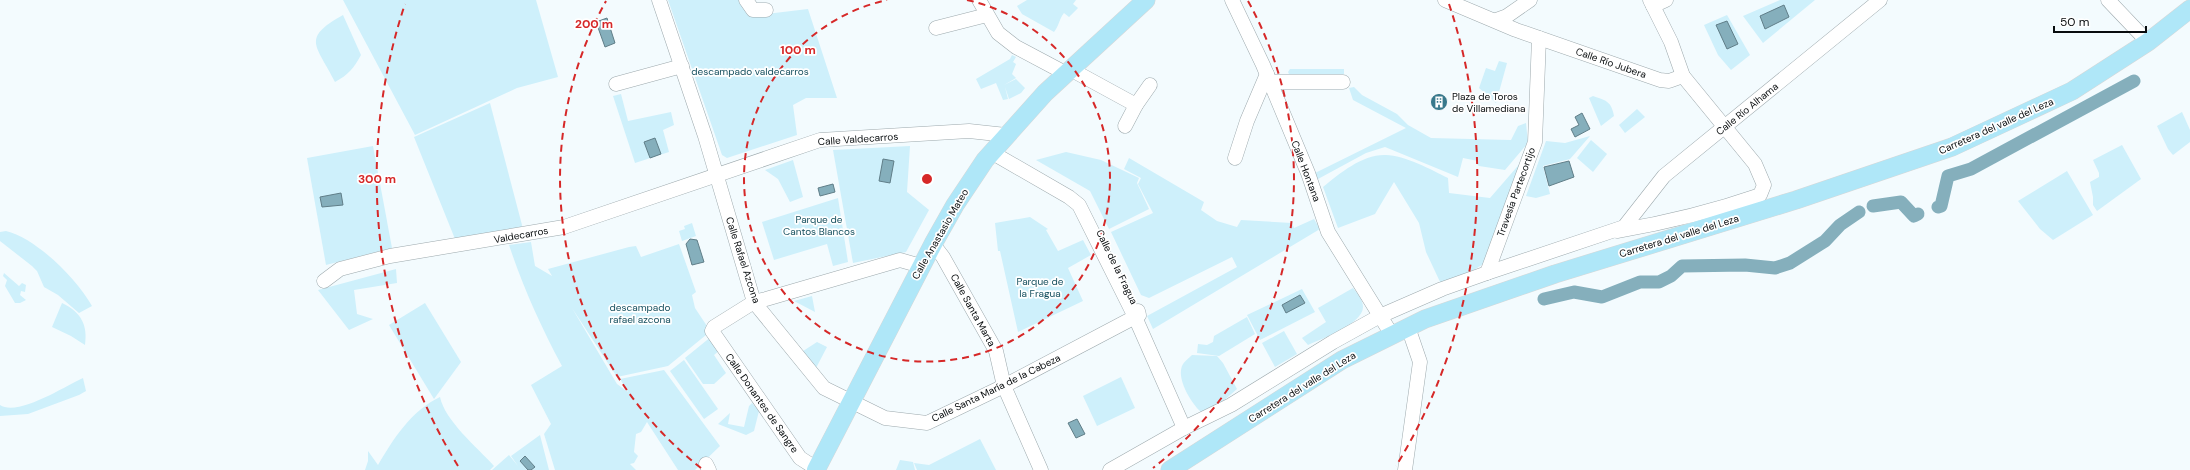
<svg xmlns="http://www.w3.org/2000/svg" width="2190" height="470" font-family="'DM Sans',sans-serif">
<rect width="100%" height="100%" fill="#f3fbfe"/>
<g fill="#cef0fb">
<polygon points="343,0 536,0 558,77 517,88 415,135"/>
<polygon points="668,0 744,0 749,16 808,9 837,98 806,98 793,105 797,135 727,158 722,155"/>
<path d="M1027,0H1076L1073,4L1078,8L1069,17L1064,13C1059,19 1060,24 1054,32L1022,14L1017,6Z"/>
<polygon points="1780,0 1815,0 1763,43 1743,16"/>
<path d="M343,15L361,55C354,68 348,75 335,82C317,45 300,39 343,15Z"/>
<polygon points="1727,15 1750,55 1731,70 1718,55 1704,25"/>
<polygon points="1012,55 1016,57 1013,62 1016,64 1012,74 1016,78 1004,85 1016,79 1025,88 1021,93 1009,99 1005,87 1008,99 1003,100 996,83 981,89 976,79 1010,59"/>
<polygon points="1499,61 1507,63 1496,103 1479,88 1486,68 1495,71"/>
<polygon points="1290,69 1344,69 1344,74 1289,74 1288,72"/>
<polygon points="1354,87 1362,95 1397,114 1408,125 1431,138 1511,140 1518,126 1526,123 1528,143 1505,170 1479,166 1477,164 1478,161 1463,158 1458,177 1385,147 1366,153 1318,179 1315,173 1406,128 1353,100 1349,88"/>
<polygon points="621,94 628,121 671,112 674,125 663,130 669,152 635,163 613,96"/>
<path d="M1593,96C1608,101 1611,102 1614,116L1601,126L1589,98Z"/>
<polygon points="490,103 522,225 521,228 455,239 414,137"/>
<polygon points="1637,109 1645,117 1625,133 1619,125"/>
<polygon points="2182,112 2190,130 2190,142 2173,155 2168,149 2157,126"/>
<polygon points="1590,136 1570,159 1543,166 1550,194 1536,198 1526,196 1546,141 1565,143"/>
<polygon points="1591,140 1607,154 1593,172 1577,158"/>
<polygon points="2122,145 2141,179 2097,211 2093,205 2093,197 2090,182 2099,177 2099,173 2093,160"/>
<polygon points="373,146 392,248 326,265 307,158"/>
<polygon points="910,146 907,192 929,210 906,252 853,263 833,150"/>
<polygon points="1066,152 1101,160 1139,178 1137,183 1149,209 1109,229 1090,191 1036,160"/>
<path d="M1529,153L1485,263L1464,276L1441,284L1426,252L1419,223L1394,182L1375,214L1338,228L1323,187C1340,173 1363,154 1386,155C1404,155 1432,170 1448,178L1449,193L1490,198Z"/>
<polygon points="1129,158 1204,202 1201,210 1217,221 1237,227 1241,220 1292,223 1294,228 1314,219 1320,229 1153,329 1147,316 1237,267 1232,257 1149,298 1141,295 1111,232 1153,213 1138,184 1141,178 1124,169"/>
<polygon points="793,160 803,197 790,202 778,179 765,170"/>
<polygon points="2067,171 2093,215 2053,240 2040,229 2018,201"/>
<polygon points="838,198 848,262 833,266 827,244 774,260 762,222"/>
<polygon points="1030,217 1048,229 1046,230 1058,251 1083,240 1091,255 1068,268 1083,301 1018,332 1000,251 998,251 995,223"/>
<polygon points="692,223 696,236 682,241 679,231 685,229 684,226"/>
<path d="M6,231C36,238 77,279 92,306L79,313L58,295L44,287L37,271L32,266L0,241V232Z"/>
<path d="M531,242L535,266L552,276L548,269L629,247L636,246L641,257L679,244L696,292L692,295L695,308L707,326L706,335L668,366L617,377L572,308L617,384L628,392L620,379L664,370L720,446L695,470H678L647,422L641,432L636,434L634,452L638,456L634,463L630,464L636,470H555L544,434L551,424L531,385L562,366C541,327 523,287 509,245Z"/>
<polygon points="396,269 397,283 354,290 357,314 373,319 349,330 318,290"/>
<polygon points="4,273 19,286 22,283 26,285 25,292 21,291 20,295 26,300 20,303 15,303 5,286 7,280 3,276"/>
<path d="M1353,288C1357,293 1363,300 1363,307C1363,324 1321,339 1308,345L1302,338L1326,322L1318,308Z"/>
<polygon points="1302,289 1315,312 1260,340 1247,315"/>
<polygon points="812,296 815,312 794,301"/>
<path d="M62,303C81,312 88,325 85,345L71,336L52,327Z"/>
<polygon points="425,303 461,362 434,399 389,325"/>
<polygon points="1247,317 1255,334 1219,356 1197,353 1198,344 1207,345 1213,342 1214,336"/>
<polygon points="1284,331 1297,354 1275,367 1262,343"/>
<polygon points="712,336 721,349 714,355 726,373 714,384 703,384 685,358"/>
<polygon points="817,342 827,347 816,368 800,353"/>
<path d="M1192,355L1217,356L1223,363L1237,389L1222,402L1201,412C1191,403 1175,377 1183,364C1185,361 1189,358 1192,355Z"/>
<polygon points="684,360 718,409 704,419 670,371"/>
<polygon points="1121,377 1135,408 1097,426 1083,396"/>
<path d="M83,378L86,391L79,395L28,414L0,416V405C18,417 65,386 83,378Z"/>
<path d="M440,397C445,421 477,447 494,466L490,470H365L368,461V451L378,465C394,438 411,411 440,397Z"/>
<polygon points="752,403 759,411 754,431 746,435 718,424 730,413 728,424 744,427 749,406"/>
<polygon points="540,435 549,470 492,470 509,455 518,466 511,456"/>
<polygon points="980,439 996,470 917,470 914,463 929,465"/>
<polygon points="900,460 913,462 915,470 896,470"/>
</g>
<g fill="#85afbc" stroke="#607e88">
<polygon points="1784,5 1789,17 1765,29 1760,16"/>
<polygon points="607,18 615,43 605,47 596,22"/>
<polygon points="1727,21 1738,44 1727,49 1716,25"/>
<polygon points="1582,113 1590,129 1575,137 1571,129 1579,125 1575,117"/>
<polygon points="655,138 661,154 650,158 644,142"/>
<polygon points="883,159 894,161 890,183 879,181"/>
<polygon points="1569,161 1574,177 1549,186 1544,167"/>
<polygon points="833,184 835,192 820,196 818,188"/>
<polygon points="341,193 343,205 322,207 320,197"/>
<polygon points="690,239 697,240 704,262 692,265 686,244"/>
<polygon points="1300,295 1305,303 1286,313 1282,305"/>
<polygon points="1077,419 1085,434 1076,438 1068,423"/>
<polygon points="525,456 535,467 531,470 528,470 520,461"/>
</g>
<g fill="none" stroke-linecap="round" stroke-linejoin="round">
<g stroke="#85afbc" stroke-width="13">
<polyline points="1873,206 1901,202 1914,216 1918,214"/>
<polyline points="1938,207 1941,206 1948,176 1971,169 2134,81"/>
<polyline points="1544,299 1574,292 1602,297 1640,282 1659,282 1671,276 1682,266 1745,265 1775,268 1790,263 1825,241 1840,225 1859,212"/>
</g>
<g stroke="#9da9ad" stroke-width="15">
<g id="minor">
<polyline points="659,0 705,136 754,302 824,388 885,418 927,423 1004,386 1135,317 1079,205 1069,197 991,152"/>
<polyline points="746,0 753,10 766,10"/>
<polyline points="979,0 998,33 1016,47 1065,73"/>
<polyline points="1232,0 1263,65 1308,173 1328,232 1392,335"/>
<polyline points="1445,0 1516,30 1660,80 1669,81 1683,76"/>
<polyline points="2108,0 2148,42"/>
<polyline points="1653,6 1666,0"/>
<polyline points="1496,20 1507,16 1530,0"/>
<polyline points="936,28 987,15"/>
<polyline points="1070,69 1136,105 1125,126"/>
<polyline points="1270,82 1343,82"/>
<polyline points="616,84 682,66"/>
<polyline points="1136,105 1150,85"/>
<polyline points="1235,158 1247,121 1267,74"/>
<path d="M1617,231C1665,223 1714,211 1760,195L1764,185L1755,164L1683,76L1671,42L1650,0"/>
<polyline points="933,244 943,257 996,351 1004,386 1041,470"/>
<polyline points="1487,273 1535,142 1539,38"/>
<polyline points="324,281 340,269 390,256 564,227 820,140 969,131 1006,135"/>
<polyline points="1138,311 1139,315 1135,317 1184,428"/>
<polyline points="706,464 709,470"/>
<polyline points="817,469 800,458 712,331 714,327 754,302 766,299 900,260 921,266"/>
<polyline points="1110,470 1184,428 1231,405 1333,342 1380,316 1442,289 1487,273 1624,227 1664,176 1880,0"/>
<polyline points="1405,470 1420,362 1408,327"/>
</g>
</g>
<g stroke="#d7d8d8" stroke-width="19">
<g id="major">
<polyline points="816,470 933,244 955,205 985,160 1045,93 1146,0"/>
<polyline points="1170,470 1342,360 1425,319 1555,274 1796,200 1952,147 2072,91 2148,42 2190,9"/>
</g>
</g>
<use href="#minor" stroke="#fff" stroke-width="14"/>
<use href="#major" stroke="#afe7f8" stroke-width="18"/>
</g>
<g fill="none" stroke="#d62828" stroke-width="2" stroke-dasharray="7 5">
<path d="M967 0A183 183 0 1 1 887 0"/>
<path d="M701 468A367 367 0 0 1 606 1M1248 1A367 367 0 0 1 1153 468"/>
<path d="M458 466A550 550 0 0 1 405 4M1449 4A550 550 0 0 1 1396 466"/>
</g>
<defs>
<g id="building-disc" transform="scale(0.9)"><circle r="9.5" fill="#38798c" stroke="#fff"/><path d="M-4-6H4V6H1V3H-1V6H-4ZM-2.5-4.3h1.7v1.8h-1.7ZM.8-4.3h1.7v1.8H.8ZM-2.5-1h1.7V.8h-1.7ZM.8-1h1.7V.8H.8Z" fill="#fff"/></g>
</defs>
<g fill-rule="evenodd">
<use href="#building-disc" x="1439" y="102"/>
</g>
<g text-anchor="middle" dominant-baseline="central" stroke-width="3.5" stroke-linejoin="round" paint-order="stroke">
<g font-size="10" fill="#080c0e" stroke="#fff">
<text transform="translate(1611 63) rotate(19)">Calle Río Jubera</text>
<text transform="translate(1747 109) rotate(-39)">Calle Río Alhama</text>
<text transform="translate(1996 126) rotate(-24)">Carretera del valle del Leza</text>
<text transform="translate(858 139) rotate(-4)">Calle Valdecarros</text>
<text transform="translate(1306 171) rotate(69)">Calle Hontana</text>
<text transform="translate(1516 192) rotate(-70)">Travesía Partecortijo</text>
<text transform="translate(940 234) rotate(-60)">Calle Anastasio Mateo</text>
<text transform="translate(521 235) rotate(-10)">Valdecarros</text>
<text transform="translate(1679 236) rotate(-17)">Carretera del valle del Leza</text>
<text transform="translate(743 260) rotate(72)">Calle Rafael Azcona</text>
<text transform="translate(1117 267) rotate(64)">Calle de la Fragua</text>
<text transform="translate(973 310) rotate(61)">Calle Santa Marta</text>
<text transform="translate(1302 387) rotate(-32)">Carretera del valle del Leza</text>
<text transform="translate(996 388) rotate(-26)">Calle Santa María de la Cabeza</text>
<text transform="translate(762 403) rotate(55)">Calle Donantes de Sangre</text>
</g>
<g font-size="10" fill="#16505f" stroke="#fff">
<text x="750" y="71">descampado valdecarros</text>
<text x="819" y="219">Parque de<tspan x="819" dy="12">Cantos Blancos</tspan></text>
<text x="1040" y="281">Parque de<tspan x="1040" dy="12">la Fragua</tspan></text>
<text x="640" y="307">descampado<tspan x="640" dy="12">rafael azcona</tspan></text>
</g>
<g font-size="10" fill="#080c0e" stroke="#fff" text-anchor="start">
<text x="1452" y="96">Plaza de Toros<tspan x="1452" dy="12">de Villamediana</tspan></text>
</g>
</g>
<circle cx="927" cy="179" r="6" fill="#d62828" stroke="#fff" stroke-width="2"/>
<g font-size="12" text-anchor="middle" font-weight="bold" fill="#d62828" stroke="#fff" stroke-width="3.5" stroke-linejoin="round" paint-order="stroke">
<text x="594" y="28">200 m</text>
<text x="798" y="54">100 m</text>
<text x="377" y="183">300 m</text>
</g>
<path d="M2054 26v6h92v-6" fill="none" stroke="#080c0e" stroke-width="2"/>
<text x="2060" y="26" font-size="12" fill="#080c0e" stroke="#ffffff" stroke-width="3" paint-order="stroke">50 m</text>
</svg>
